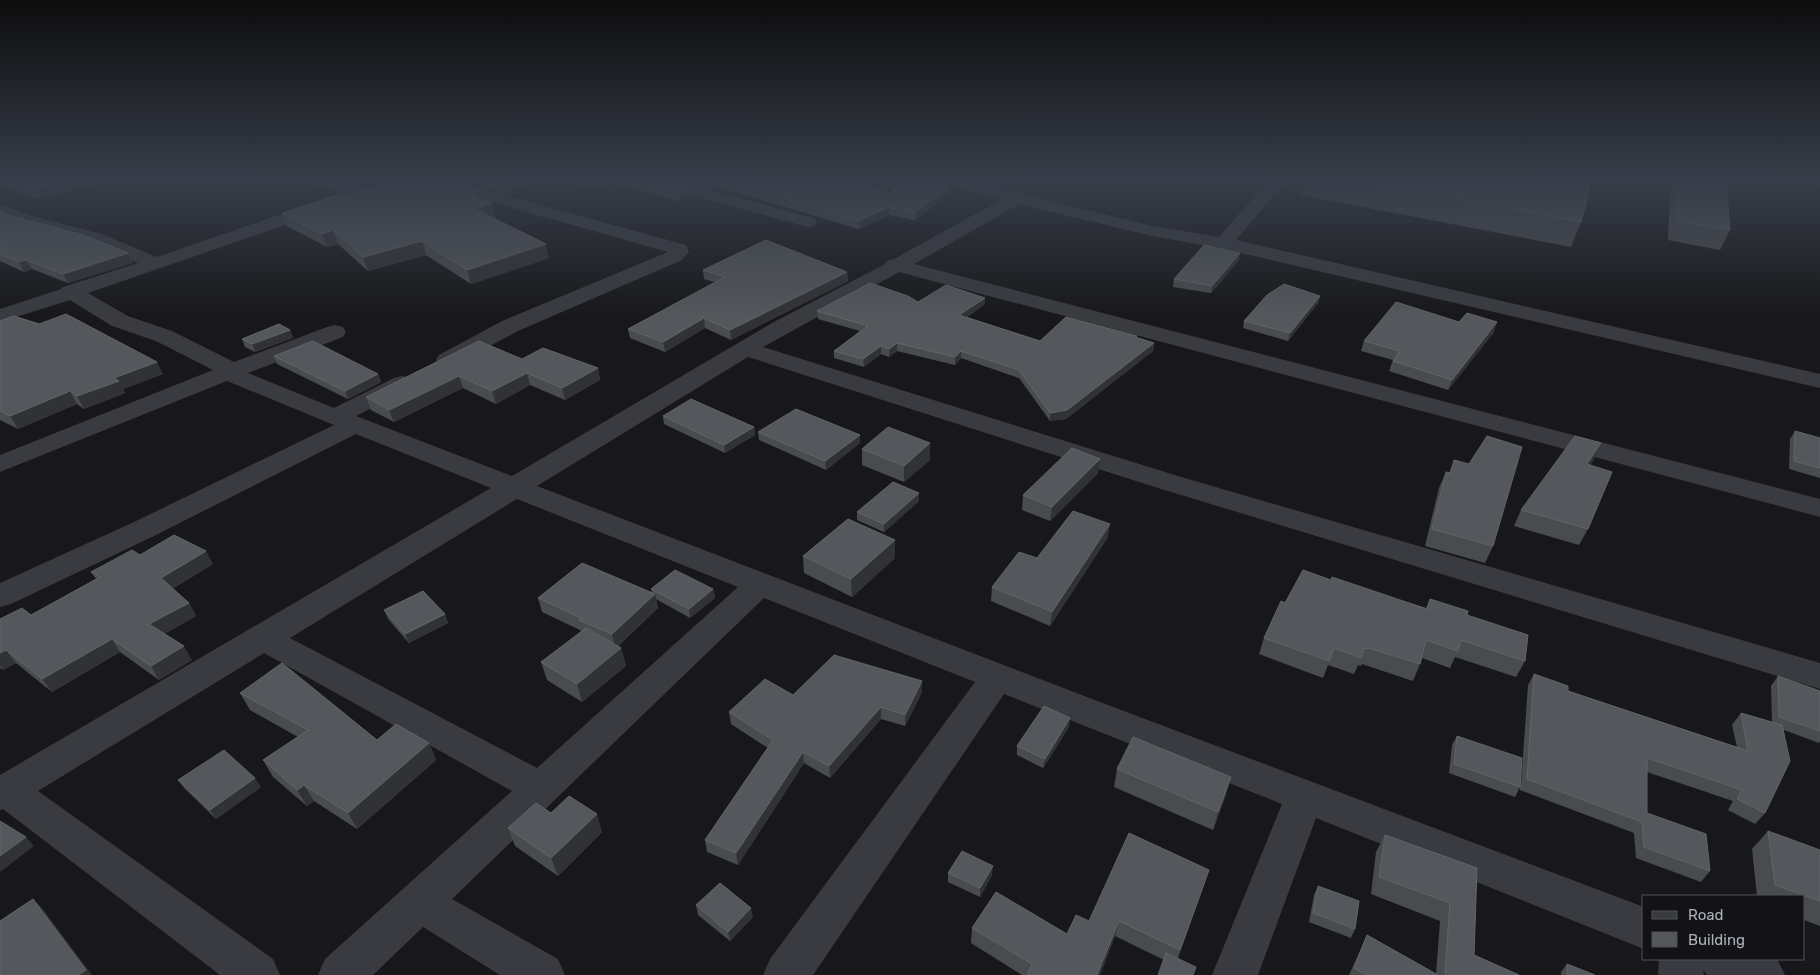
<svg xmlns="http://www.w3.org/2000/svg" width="1820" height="975" font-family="Rubik,sans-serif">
<rect width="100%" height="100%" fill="#18181a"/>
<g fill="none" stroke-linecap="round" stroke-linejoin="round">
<g fill="#393b40" fill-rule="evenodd">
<path d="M304,180H332L366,189L368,193L366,197L88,293L128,316L172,331L234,362L327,327L335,325L343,327L346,332L343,337L248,373L334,408L394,378L402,376L410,378L414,383L410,388L356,416L512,476L772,323L885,264L887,261L894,259L1002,199L938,183L936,180H966L1152,226L1219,237L1269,180H1286L1236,240L1820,374V388L1224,249L1152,236L1019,204L914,264L1820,499V517L899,272L763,347L1178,476L1820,663V689L1158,488L748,357L537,486L1100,702L1644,907V949L1316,818L1258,975H1212L1282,804L1004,694L813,975H763L770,959L975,682L764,598L452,899L558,959L565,975H500L423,927L373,975H318L325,959L512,791L264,653L38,791L273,959L280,975H220L3,809L0,810V775L491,488L356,434L154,536L11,604L0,607V583L134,522L334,425L227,381L0,472V455L213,370L156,341L112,326L70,300L0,322V309L61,289L63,287L138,263L88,242L20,224L0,215V204L32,216L102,234L157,257L342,193L306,183ZM517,499L738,587L537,768L290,638Z"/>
<polygon points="422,180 450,180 686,245 689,252 682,260 518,331 455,365 447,367 439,365 436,360 439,355 502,321 668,252 424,183"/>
<polygon points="644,180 672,180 814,218 817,222 814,226 808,227 646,183"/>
<polygon points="1659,959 1777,959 1785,975 1707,975 1703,970 1704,975 1658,975"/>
</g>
</g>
<g fill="#494c4f">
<polygon points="0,180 106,180 41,199 0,186"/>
<polygon points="458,180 536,180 507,194"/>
<polygon points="566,180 656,180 689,197 679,201 614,182 594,189"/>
<polygon points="681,180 855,180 889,193 948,187 947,195 915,220 889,215 859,229 715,186 709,188"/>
<polygon points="1305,180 1592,180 1581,222 1571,247 1301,195"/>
<polygon points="1675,180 1720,180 1730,230 1720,250 1668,240 1670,192"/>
<polygon points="483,190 486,201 496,217 492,218 549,258 471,284 426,255 368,271 338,244 327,247 287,226 282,213 343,198"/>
<polygon points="0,210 15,217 128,253 133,263 68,283 32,269 24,272 0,261"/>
<polygon points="1239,260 1211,293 1173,287 1174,279"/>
<polygon points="703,270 847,272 848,281 731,340 705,328 665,352 630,338 628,329 715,282 704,279"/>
<polygon points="1320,296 1318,303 1288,341 1243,328 1244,321"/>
<polygon points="985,298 984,305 967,317 1040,341 1137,336 1137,338 1154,343 1153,351 1066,419 1050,421 1019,378 961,358 955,365 897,351 889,357 881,354 864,367 834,358 834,351 860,331 818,319 817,311 918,302"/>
<polygon points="0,321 163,374 123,389 125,393 84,409 77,404 18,429 0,420"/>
<polygon points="290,330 293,338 255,352 245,347 242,339"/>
<polygon points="1494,332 1448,390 1389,371 1393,360 1361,351 1364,341"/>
<polygon points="274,356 378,374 381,382 348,399 277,364"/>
<polygon points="522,359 598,368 600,380 565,400 530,385 496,404 463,388 394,422 371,410 366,397"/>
<polygon points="663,416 754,427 755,435 725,453 664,424"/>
<polygon points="1795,431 1820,438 1820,478 1789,469 1790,439"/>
<polygon points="758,432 860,443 826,470 759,440"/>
<polygon points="1601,443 1594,459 1590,465 1588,529 1579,545 1514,526 1521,510"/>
<polygon points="862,449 930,460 904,482 862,465"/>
<polygon points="1100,459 1098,473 1050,521 1022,510 1023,495"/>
<polygon points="1454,460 1493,546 1485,563 1425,546 1439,488 1446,472 1449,473"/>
<polygon points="919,493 919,501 884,532 857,520 857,512"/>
<polygon points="1108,537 1050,626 991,601 992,587 1037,558"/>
<polygon points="140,555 213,564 172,589 189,603 196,616 164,634 192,660 159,680 120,652 52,692 16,663 3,670 0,668 0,619 31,615 96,579 91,572"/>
<polygon points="803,556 895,558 852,597 804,573"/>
<polygon points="1331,580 1426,608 1430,599 1467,615 1525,661 1516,677 1455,657 1450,668 1422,658 1420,664 1413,681 1362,664 1361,666 1358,665 1354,674 1328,665 1323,678 1259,654 1264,638 1285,603"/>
<polygon points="651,589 713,589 715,598 690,618 656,599 658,608 618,646 621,648 626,666 582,702 547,680 541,662 582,631 542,612 538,598 652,593"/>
<polygon points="384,610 445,614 448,623 409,643 388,619"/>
<polygon points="1534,674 1568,691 1737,747 1732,725 1741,713 1772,722 1771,686 1778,676 1820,691 1820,741 1819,743 1784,730 1765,813 1755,824 1728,810 1733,801 1647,772 1647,813 1710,871 1701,882 1636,858 1634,833 1520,790 1520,787 1515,797 1449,773 1452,745 1457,736 1521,785 1528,685"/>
<polygon points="922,692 905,726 881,719 830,778 804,763 738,865 707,852 705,840 768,748 731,724 729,712 793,695"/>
<polygon points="240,693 377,740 429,743 436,760 357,829 314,801 307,806 273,777 263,760 298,737 250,710"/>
<polygon points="1069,727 1043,768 1017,755 1017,746"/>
<polygon points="1117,769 1226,795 1213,830 1114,787"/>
<polygon points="178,780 261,787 216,819 185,789"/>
<polygon points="551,813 602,832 558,876 515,846 508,828"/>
<polygon points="1768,831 1820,850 1820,926 1804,920 1804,896 1757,896 1752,849"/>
<polygon points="1385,835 1477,868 1474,955 1519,975 1349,975 1359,953 1367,935 1436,974 1440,921 1371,894 1376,852"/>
<polygon points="948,873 992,875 980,897 948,882"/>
<polygon points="1204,885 1178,958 1164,960 1115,936 1100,975 1022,975 971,943 972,928 1067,934 1089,921"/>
<polygon points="1318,886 1355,929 1351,938 1309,922 1314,895"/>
<polygon points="696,905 753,917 730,941 698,915"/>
<polygon points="1567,964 1595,975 1561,975 1561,972"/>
</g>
<g fill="#313235">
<polygon points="69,180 106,180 41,199 36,189"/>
<polygon points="517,180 536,180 507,194 505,186"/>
<polygon points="596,180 613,180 614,182 594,189 593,182"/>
<polygon points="708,180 714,180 715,186 709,188"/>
<polygon points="948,187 947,195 915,220 915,212"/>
<polygon points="688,189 689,197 679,201 678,194"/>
<polygon points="483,190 487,203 472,195"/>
<polygon points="492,203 496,217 478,222 475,209"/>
<polygon points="889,207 889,215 859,229 858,221"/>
<polygon points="333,230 338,244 327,247 322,234"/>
<polygon points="422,241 426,255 368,271 363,257"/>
<polygon points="546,244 549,258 471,284 467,270"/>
<polygon points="128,253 133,263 68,283 63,274"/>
<polygon points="1240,253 1239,260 1211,293 1212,286"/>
<polygon points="26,260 32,269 24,272 19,262"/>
<polygon points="847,272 848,281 731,340 730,330"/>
<polygon points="1320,296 1318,303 1288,341 1290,333"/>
<polygon points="985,298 984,305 959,322 959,315"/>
<polygon points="704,318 705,328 665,352 663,342"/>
<polygon points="1497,322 1494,332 1448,390 1452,380"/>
<polygon points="290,330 293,338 255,352 252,344"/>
<polygon points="897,343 897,351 889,357 889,349"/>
<polygon points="1154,343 1153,351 1066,419 1050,421 1050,413"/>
<polygon points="881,346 881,354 864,367 863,359"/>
<polygon points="961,351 961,358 955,365 955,357"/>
<polygon points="157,362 163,374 123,389 125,393 84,409 77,396 114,378"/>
<polygon points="598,368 600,380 565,400 562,388"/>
<polygon points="527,373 530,385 496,404 492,391"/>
<polygon points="378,374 381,382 348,399 345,391"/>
<polygon points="459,376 463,388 394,422 389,410"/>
<polygon points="70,391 77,404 18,429 10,416"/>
<polygon points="754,427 755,435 725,453 724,445"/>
<polygon points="860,435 860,443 826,470 825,461"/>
<polygon points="930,443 930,460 904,482 904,466"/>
<polygon points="1601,443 1594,459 1579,480 1587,464"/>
<polygon points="1100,459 1098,473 1050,521 1052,507"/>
<polygon points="919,493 919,501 884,532 884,524"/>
<polygon points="1110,524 1108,537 1050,626 1052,612"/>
<polygon points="895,540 895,558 852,597 851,579"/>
<polygon points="206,551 213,564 168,591 161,578"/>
<polygon points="713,589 715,598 690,618 689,609"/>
<polygon points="655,594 658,608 615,648 612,634"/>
<polygon points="189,603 196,616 158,637 149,624"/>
<polygon points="445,614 448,623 409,643 405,634"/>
<polygon points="112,639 120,652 52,692 42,679"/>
<polygon points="184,646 192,660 159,680 151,666"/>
<polygon points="621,648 626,666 582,702 577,684"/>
<polygon points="6,650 16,663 3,670 0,666 0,653"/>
<polygon points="922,681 922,692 905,726 905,715"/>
<polygon points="881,707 881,719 830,778 829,766"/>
<polygon points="1070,718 1069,727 1043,768 1045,759"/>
<polygon points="429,743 436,760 357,829 348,813"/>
<polygon points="803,752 804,763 738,865 736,853"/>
<polygon points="1231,777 1226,795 1213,830 1218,812"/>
<polygon points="255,778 261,787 216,819 210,810"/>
<polygon points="304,785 314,801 307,806 297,790"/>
<polygon points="597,814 602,832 558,876 551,858"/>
<polygon points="26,837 34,846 0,872 0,856"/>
<polygon points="993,866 992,875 980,897 980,888"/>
<polygon points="1209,870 1204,885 1175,965 1180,950"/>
<polygon points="33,899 42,908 92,975 78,975"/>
<polygon points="751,908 753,917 730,941 728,932"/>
<polygon points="1119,921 1115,936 1100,975 1097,975"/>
</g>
<g fill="#54575b" stroke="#61656a">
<polygon points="6,180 69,180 36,189"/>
<polygon points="393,180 450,180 483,190 472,195 492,203 475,209 546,244 467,270 422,241 363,257 333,230 322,234 282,213 337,195 343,198"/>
<polygon points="484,180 517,180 505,186"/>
<polygon points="633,180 656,180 688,189 678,194"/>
<polygon points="722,180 855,180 870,185 889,193 906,180 916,180 948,187 915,212 889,207 858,221"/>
<polygon points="1351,180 1592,180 1581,222"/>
<polygon points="1678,180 1720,180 1726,181 1730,230 1677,221"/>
<polygon points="0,210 15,217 83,235 128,253 63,274 26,260 19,262 0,254"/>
<polygon points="766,240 847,272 730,330 704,318 663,342 628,329 725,277 703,270"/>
<polygon points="1204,245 1240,253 1212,286 1174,279"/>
<polygon points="870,283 908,296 918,302 946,285 985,298 959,315 1040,341 1066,317 1137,336 1135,337 1154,343 1067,410 1050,413 1019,370 961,351 955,357 897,343 889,349 881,346 863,359 834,351 868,326 817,311"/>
<polygon points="1284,284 1320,296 1290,333 1244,321 1267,295"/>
<polygon points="1396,302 1459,322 1467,313 1497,322 1452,380 1393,361 1400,351 1364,341"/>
<polygon points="66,314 157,362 114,378 119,381 77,396 70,391 10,416 0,411 0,321 14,316 39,324"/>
<polygon points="279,324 290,330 252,344 242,339"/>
<polygon points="313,341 378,374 345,391 274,356"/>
<polygon points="479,341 522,359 543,348 598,368 562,388 527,373 492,391 459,376 389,410 366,397"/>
<polygon points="691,399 754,427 724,445 663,416"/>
<polygon points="796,409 860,435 825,461 758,432"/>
<polygon points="888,427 930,443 904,466 862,449"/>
<polygon points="1795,431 1820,438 1820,468 1794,461"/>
<polygon points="1487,436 1522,447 1493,546 1432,529 1446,472 1451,473 1454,460 1469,464"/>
<polygon points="1575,436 1601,443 1587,464 1612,472 1588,529 1521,510"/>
<polygon points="1072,448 1100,459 1052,507 1023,495"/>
<polygon points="893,482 919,493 884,524 857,512"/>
<polygon points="1073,511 1110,524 1052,612 992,587 1019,552 1037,558"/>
<polygon points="848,519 895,540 851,579 803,556"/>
<polygon points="174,535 206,551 161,578 189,603 149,624 184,646 151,666 112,639 42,679 6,650 0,653 0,619 22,608 31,615 100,577 91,572 132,550 140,555"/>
<polygon points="582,563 655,594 612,634 579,620 581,618 538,598"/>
<polygon points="675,570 713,589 689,609 651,589"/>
<polygon points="1303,570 1331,580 1332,577 1427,609 1430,599 1468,611 1467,615 1528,635 1525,661 1461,640 1458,651 1426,640 1420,664 1368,648 1367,649 1364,648 1361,658 1334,648 1329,661 1264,638 1281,601 1285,603"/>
<polygon points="423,591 445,614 405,634 384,610"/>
<polygon points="586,628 621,648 577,684 541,662"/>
<polygon points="834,655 922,681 905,715 881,707 829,766 803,752 736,853 705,840 773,740 729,712 765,679 793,695"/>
<polygon points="282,663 377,740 396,724 429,743 348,813 304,785 297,790 263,760 308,730 240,693"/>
<polygon points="1534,674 1568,686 1568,691 1748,751 1741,713 1782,725 1790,761 1765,813 1737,799 1742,790 1647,758 1647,813 1706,834 1710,871 1644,847 1642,822 1527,779"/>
<polygon points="1778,676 1820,691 1820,731 1779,717"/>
<polygon points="1044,706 1070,718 1045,759 1017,746"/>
<polygon points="1457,736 1522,758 1520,787 1454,764"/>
<polygon points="1133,737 1231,777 1218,812 1117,769"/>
<polygon points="224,750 255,778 210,810 178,780"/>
<polygon points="569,796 597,814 551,858 508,828 536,803 551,813"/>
<polygon points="0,821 26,837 0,856"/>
<polygon points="1768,831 1820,850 1820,901 1775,885"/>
<polygon points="1129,833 1209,870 1180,950 1119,921 1097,975 1027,975 1032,964 972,928 996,892 1067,934 1076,915 1089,921"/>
<polygon points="1385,835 1477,868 1474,955 1519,975 1445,975 1450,903 1379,877"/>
<polygon points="962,851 993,866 980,888 948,873"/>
<polygon points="720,883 751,908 728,932 696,905"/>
<polygon points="1318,886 1359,901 1355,929 1313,913"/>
<polygon points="33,899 86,970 78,975 0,975 0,921"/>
<polygon points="1367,935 1438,975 1366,975 1354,968"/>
<polygon points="1166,953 1196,967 1193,975 1158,975"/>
<polygon points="1567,964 1595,975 1567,975"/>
</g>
<linearGradient id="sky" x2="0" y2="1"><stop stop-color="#0d0d0e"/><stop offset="0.57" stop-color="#373d49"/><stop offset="1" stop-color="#373d49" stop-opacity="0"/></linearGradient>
<rect width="1820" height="317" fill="url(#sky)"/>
<rect x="1642" y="895" width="162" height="65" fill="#131315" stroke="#4f5257"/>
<rect x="1652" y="911" width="25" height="8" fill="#393b40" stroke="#4f5257"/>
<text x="1688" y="920" font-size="15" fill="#aab1bb">Road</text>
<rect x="1652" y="932" width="25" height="15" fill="#54575b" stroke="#4f5257"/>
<text x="1688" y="945" font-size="15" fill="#aab1bb">Building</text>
</svg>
